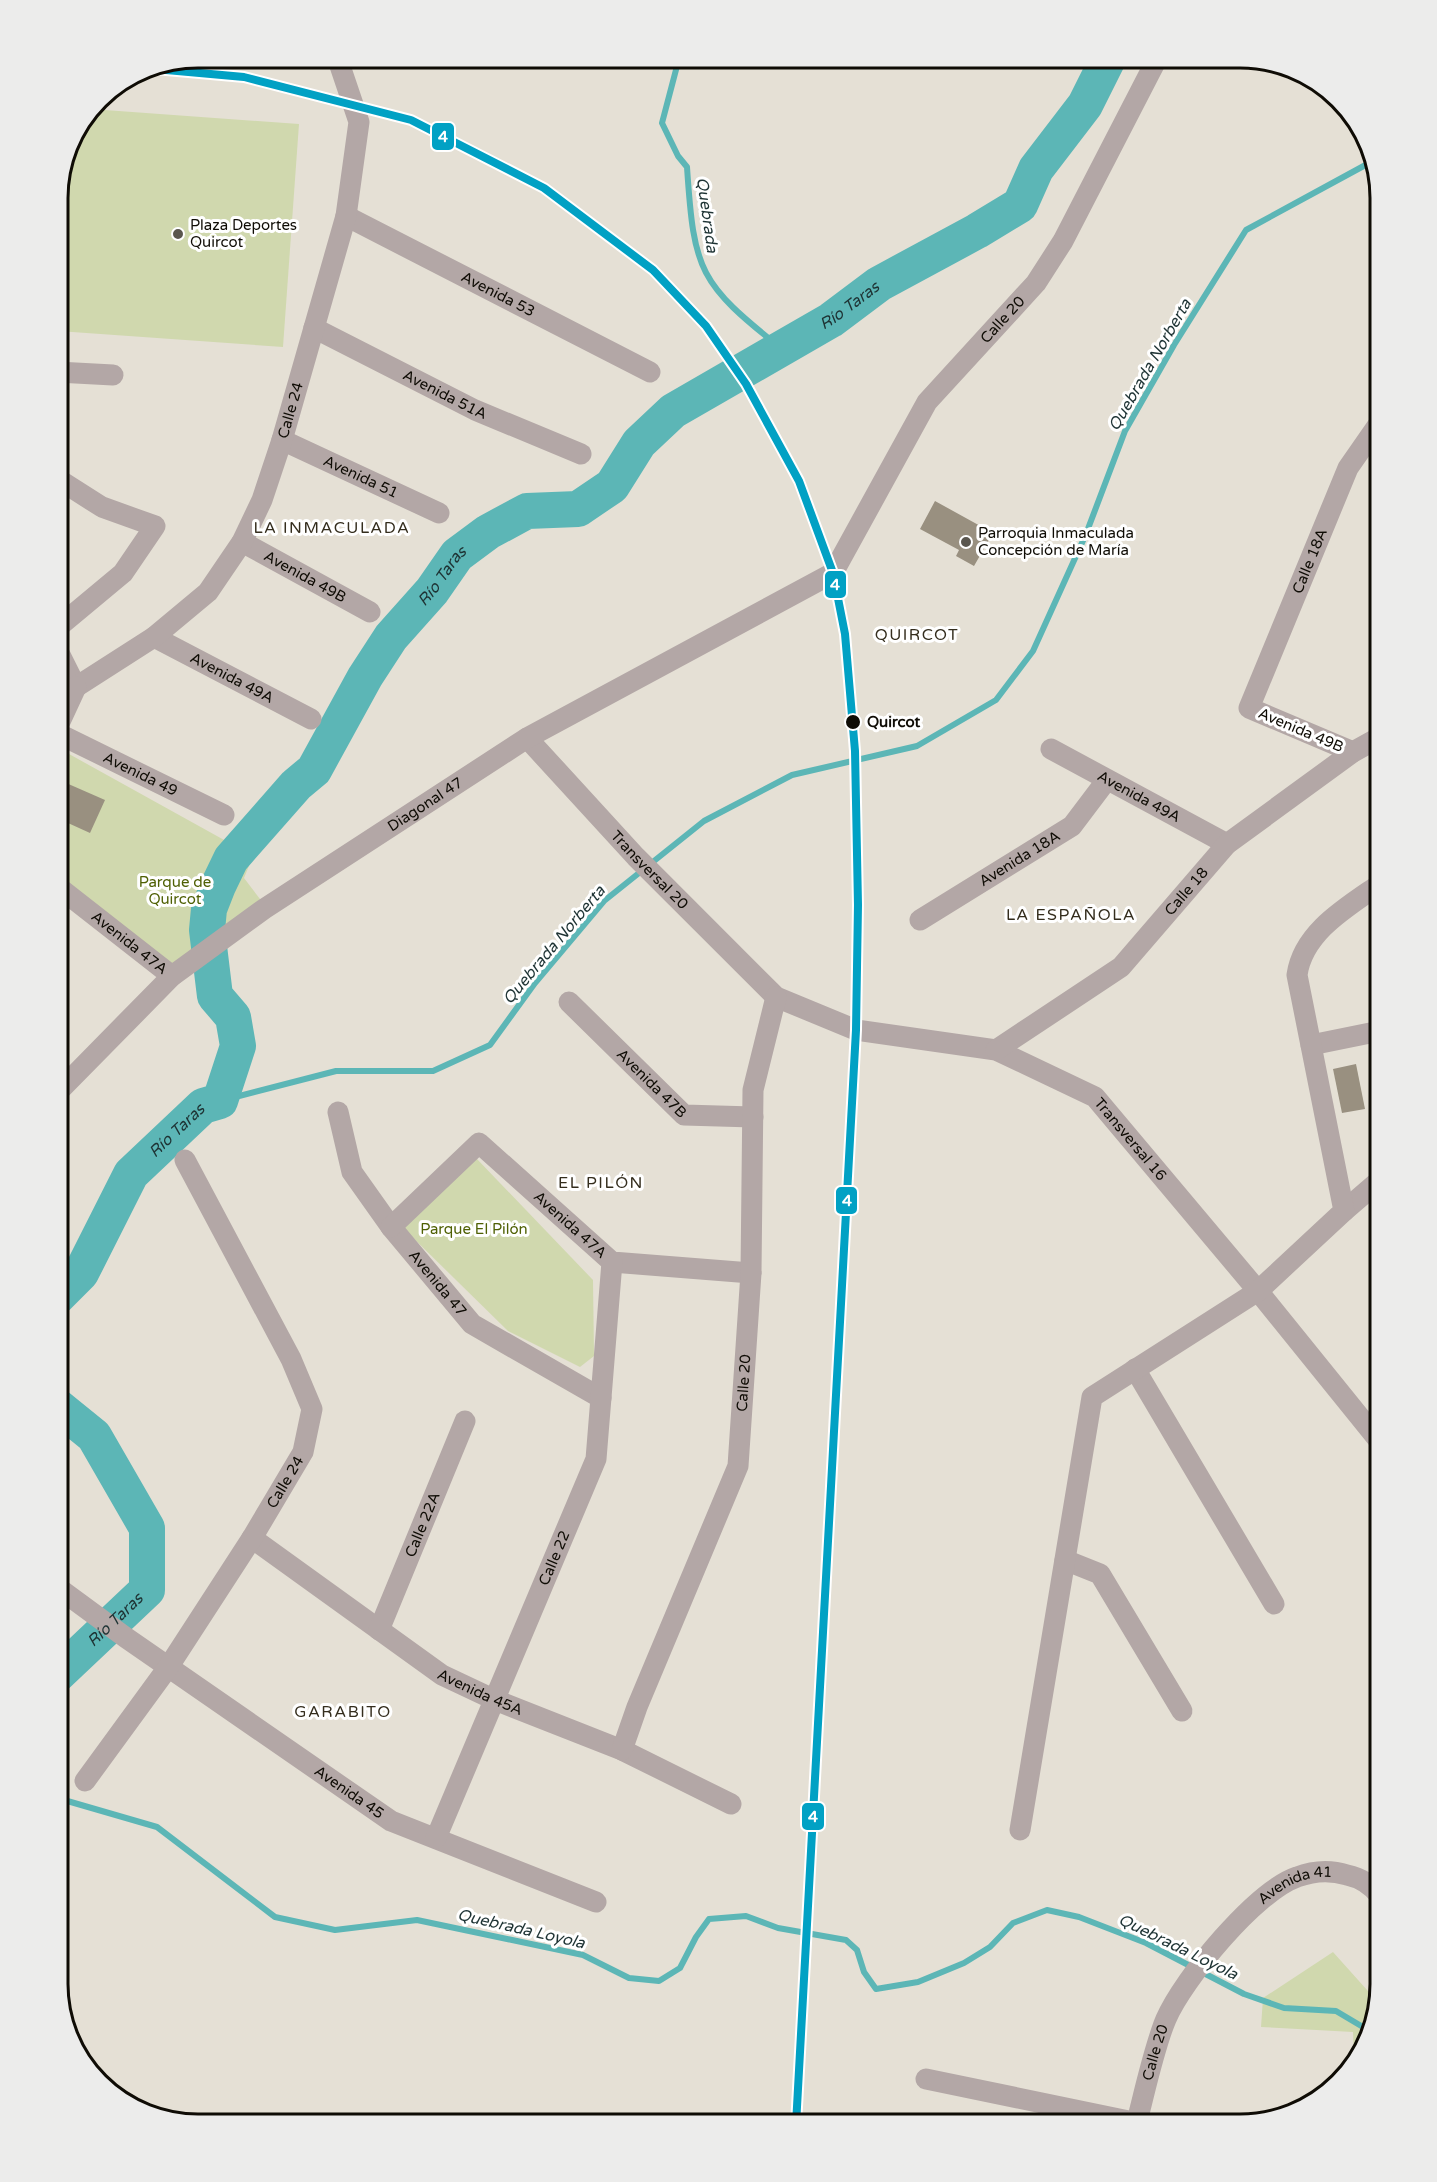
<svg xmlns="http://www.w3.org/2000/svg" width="1437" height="2182" font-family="'Varela Round',sans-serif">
<rect width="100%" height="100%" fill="#e5e0d5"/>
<g fill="#d0d8ae">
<polygon points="91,109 299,124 283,347 58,331 72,138"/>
<polygon points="60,749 253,856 244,878 260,899 264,909 172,976 57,877 57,760"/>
<polygon points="476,1158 593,1280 594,1356 580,1367 508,1331 403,1228"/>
<polygon points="1333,1952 1376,2000 1358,2058 1354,2058 1353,2032 1261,2027 1263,1998"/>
</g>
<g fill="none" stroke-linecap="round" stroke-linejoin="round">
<g stroke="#5cb6b6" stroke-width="6">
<path d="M676,57L677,66L662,123L678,156L687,167C694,272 699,283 782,349"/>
<polyline points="220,1101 336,1071 433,1071 490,1045 535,983 604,901 704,821 792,775 917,746 996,700 1033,651 1086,534 1125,431 1174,345 1246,230 1371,162"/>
<polyline points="57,1798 157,1827 275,1917 335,1930 417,1920 583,1955 629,1978 659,1981 680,1968 696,1937 709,1919 746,1916 778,1928 846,1940 857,1950 864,1972 876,1989 918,1982 964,1963 990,1947 1013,1923 1047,1910 1079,1917 1146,1943 1244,1994 1284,2008 1336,2011 1368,2030"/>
</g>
<g stroke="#5cb6b6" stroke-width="36">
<path id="s1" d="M57,1297L81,1273L131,1174L203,1106L220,1101L238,1046L233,1017L215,996L207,930L209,909L218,886L231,859L296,785L314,770L365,677L391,637L432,591L457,555L488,532L527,511L578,509L612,486L639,443L673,411L831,320L879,284L977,231L1020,205L1036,169L1085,105L1109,57"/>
<path id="s2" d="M57,1675L147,1590V1528L94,1436L57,1406"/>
</g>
</g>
<g fill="#999080">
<polygon points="935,501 993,533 974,566 956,556 959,550 920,529"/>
<polygon points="57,779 105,800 90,833 57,818"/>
<polygon points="1356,1064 1365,1109 1342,1113 1333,1069"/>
</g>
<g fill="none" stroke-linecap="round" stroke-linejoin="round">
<g stroke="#b3a7a6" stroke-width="21">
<path id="s3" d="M346,216L650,372"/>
<path id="s4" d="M314,328L475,410L581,454"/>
<polyline points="57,372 113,375"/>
<path id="s5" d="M282,440L439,513"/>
<path id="s6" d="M242,542L370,612"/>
<polyline points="57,628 123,573 155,526 102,507 58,479"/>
<path id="s7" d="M154,637L311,719"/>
<polyline points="57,649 76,687"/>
<path id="s8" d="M76,687L154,637L208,592L242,542L262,500L282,440L346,216L359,122L337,57"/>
<polyline points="57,728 76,687"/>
<path id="s9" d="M57,733L224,815"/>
<path id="s10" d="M527,738L636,857L776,997L856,1030L996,1050L1095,1097L1258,1291L1380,1442"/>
<path id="s11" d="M1051,749L1227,844"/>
<path id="s12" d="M1353,752L1249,708L1348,468L1380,422"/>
<path id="s13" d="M57,886L172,976"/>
<path id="s14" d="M920,920L1072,826L1106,781"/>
<path id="s15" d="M569,1002L684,1115L753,1117"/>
<polyline points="1311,1045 1380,1031"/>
<path id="s16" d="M996,1050L1121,967L1227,844L1353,752L1380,737"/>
<path id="s17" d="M57,1093L172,976L264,909L527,738L833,573L927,402L1036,283L1063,241L1158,57"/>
<path id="s18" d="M338,1112L352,1172L391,1227L472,1324L601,1398"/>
<polyline points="1344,1211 1380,1180"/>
<path id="s19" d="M391,1227L479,1143L612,1262L751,1273"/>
<polyline points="1135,1369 1274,1604"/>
<path id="s20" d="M252,1538L442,1675L495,1700L622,1750L731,1804"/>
<polyline points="1065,1560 1100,1574 1182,1711"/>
<path id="s21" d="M57,1587L125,1637L391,1821L596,1902"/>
<path id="s22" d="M379,1630L465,1421"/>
<path id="s23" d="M622,1750L637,1707L738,1466L751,1273L753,1090L776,997"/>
<path id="s24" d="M85,1781L169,1666L252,1538L303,1452L312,1409L291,1359L185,1160"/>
<path d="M1020,1830L1092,1397L1258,1291L1344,1211L1297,975C1303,932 1347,907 1380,884"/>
<path id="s25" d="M436,1838L596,1459L612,1262"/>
<polyline points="926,2079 1148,2125"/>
<path id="s26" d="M1136,2125C1144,2095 1154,2047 1166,2019C1183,1979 1256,1891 1297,1877C1313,1871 1331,1870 1347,1875C1361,1878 1371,1884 1380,1896"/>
</g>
<g stroke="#fff" stroke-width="12">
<polyline id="rail-1" points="144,68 244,77 411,120 544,188 653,270 706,326 746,384 799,481 833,573 845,634 855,751 858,905 856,1030 796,2125"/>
</g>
<use href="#rail-1" stroke="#01a1c4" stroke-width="8"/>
</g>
<g fill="#5a564e" stroke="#fff" stroke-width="2">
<circle cx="178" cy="234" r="6"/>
<circle cx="966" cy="542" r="6"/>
</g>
<circle fill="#0f0c05" stroke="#fff" stroke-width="2" cx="853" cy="722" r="8"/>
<g text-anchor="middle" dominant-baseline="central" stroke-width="6" stroke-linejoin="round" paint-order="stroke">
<g font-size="15" fill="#0f0c05" stroke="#fff" text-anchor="start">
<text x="190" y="225">Plaza Deportes<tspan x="190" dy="17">Quircot</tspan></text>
<text x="978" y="533">Parroquia Inmaculada<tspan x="978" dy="17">Concepción de María</tspan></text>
</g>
<g font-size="15" fill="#0f0c05" stroke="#fff">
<text stroke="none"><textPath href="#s3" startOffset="171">Avenida 53</textPath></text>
<text stroke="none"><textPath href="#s17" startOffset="1246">Calle 20</textPath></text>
<text stroke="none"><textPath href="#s4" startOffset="147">Avenida 51A</textPath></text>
<text stroke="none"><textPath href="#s8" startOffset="364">Calle 24</textPath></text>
<text stroke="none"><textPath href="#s5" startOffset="87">Avenida 51</textPath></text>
<text stroke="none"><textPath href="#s12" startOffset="272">Calle 18A</textPath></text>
<text stroke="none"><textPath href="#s6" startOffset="72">Avenida 49B</textPath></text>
<text stroke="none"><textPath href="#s7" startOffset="88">Avenida 49A</textPath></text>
<text transform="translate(1301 730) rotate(23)">Avenida 49B</text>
<text stroke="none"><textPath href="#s9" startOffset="93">Avenida 49</textPath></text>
<text stroke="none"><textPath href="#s11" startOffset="100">Avenida 49A</textPath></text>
<text stroke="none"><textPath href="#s17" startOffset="470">Diagonal 47</textPath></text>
<text stroke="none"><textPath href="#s14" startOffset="117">Avenida 18A</textPath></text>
<text stroke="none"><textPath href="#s10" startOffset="180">Transversal 20</textPath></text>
<text stroke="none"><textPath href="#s16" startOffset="250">Calle 18</textPath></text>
<text stroke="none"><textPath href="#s13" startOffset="92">Avenida 47A</textPath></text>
<text stroke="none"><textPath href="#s15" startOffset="116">Avenida 47B</textPath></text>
<text stroke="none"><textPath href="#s10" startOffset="752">Transversal 16</textPath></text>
<text stroke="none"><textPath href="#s19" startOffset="244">Avenida 47A</textPath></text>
<text stroke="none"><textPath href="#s18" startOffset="202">Avenida 47</textPath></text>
<text stroke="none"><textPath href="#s23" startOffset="390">Calle 20</textPath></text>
<text stroke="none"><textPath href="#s24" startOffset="360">Calle 24</textPath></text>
<text stroke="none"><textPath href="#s22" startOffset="114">Calle 22A</textPath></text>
<text stroke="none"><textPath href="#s25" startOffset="304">Calle 22</textPath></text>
<text stroke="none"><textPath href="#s20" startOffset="276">Avenida 45A</textPath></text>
<text stroke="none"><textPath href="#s21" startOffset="357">Avenida 45</textPath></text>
<text stroke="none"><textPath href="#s26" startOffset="302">Avenida 41</textPath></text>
<text stroke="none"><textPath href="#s26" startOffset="75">Calle 20</textPath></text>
</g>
<g font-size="15" font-weight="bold" fill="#0f0c05" stroke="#fff" text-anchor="start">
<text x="867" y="722">Quircot</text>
</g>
<g font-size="15" fill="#4f6004" stroke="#fff">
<text x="175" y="882">Parque de<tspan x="175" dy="17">Quircot</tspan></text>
<text x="474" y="1229">Parque El Pilón</text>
</g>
<g font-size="16" font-style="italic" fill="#1e3334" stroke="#fff">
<text transform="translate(707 215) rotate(82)">Quebrada</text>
<text stroke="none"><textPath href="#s1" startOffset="1378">Río Taras</textPath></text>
<text transform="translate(1150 365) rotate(-60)">Quebrada Norberta</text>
<text stroke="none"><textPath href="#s1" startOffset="874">Río Taras</textPath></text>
<text transform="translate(554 945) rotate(-50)">Quebrada Norberta</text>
<text stroke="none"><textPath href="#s1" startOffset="208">Río Taras</textPath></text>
<text stroke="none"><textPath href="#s2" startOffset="80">Río Taras</textPath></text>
<text transform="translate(521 1929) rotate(13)">Quebrada Loyola</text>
<text transform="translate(1178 1947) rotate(26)">Quebrada Loyola</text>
</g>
<g font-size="16" letter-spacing="1.5" fill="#342d1d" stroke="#fff">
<text x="332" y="528">LA INMACULADA</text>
<text x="917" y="635">QUIRCOT</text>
<text x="1071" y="915">LA ESPAÑOLA</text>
<text x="601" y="1183">EL PILÓN</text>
<text x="343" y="1712">GARABITO</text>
</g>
</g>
<path d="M0 0H1437V2182H0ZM198 68H1240A130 130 0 0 1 1370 198V1984A130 130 0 0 1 1240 2114H198A130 130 0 0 1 68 1984V198A130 130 0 0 1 198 68Z" fill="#ececeb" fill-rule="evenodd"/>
<path fill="none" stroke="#0f0c05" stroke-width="3" d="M198 68H1240A130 130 0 0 1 1370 198V1984A130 130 0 0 1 1240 2114H198A130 130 0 0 1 68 1984V198A130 130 0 0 1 198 68Z"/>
<g stroke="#fff" stroke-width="2">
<rect x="431" y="122" width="24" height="29" rx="6" fill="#01a1c4"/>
<rect x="824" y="570" width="23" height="29" rx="6" fill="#01a1c4"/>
<rect x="835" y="1186" width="23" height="29" rx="6" fill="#01a1c4"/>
<rect x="801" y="1802" width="24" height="29" rx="6" fill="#01a1c4"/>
</g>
<g font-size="16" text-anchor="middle" font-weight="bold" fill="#fff">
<text x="443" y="142">4</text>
<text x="835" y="590">4</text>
<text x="847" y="1206">4</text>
<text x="813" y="1822">4</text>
</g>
</svg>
